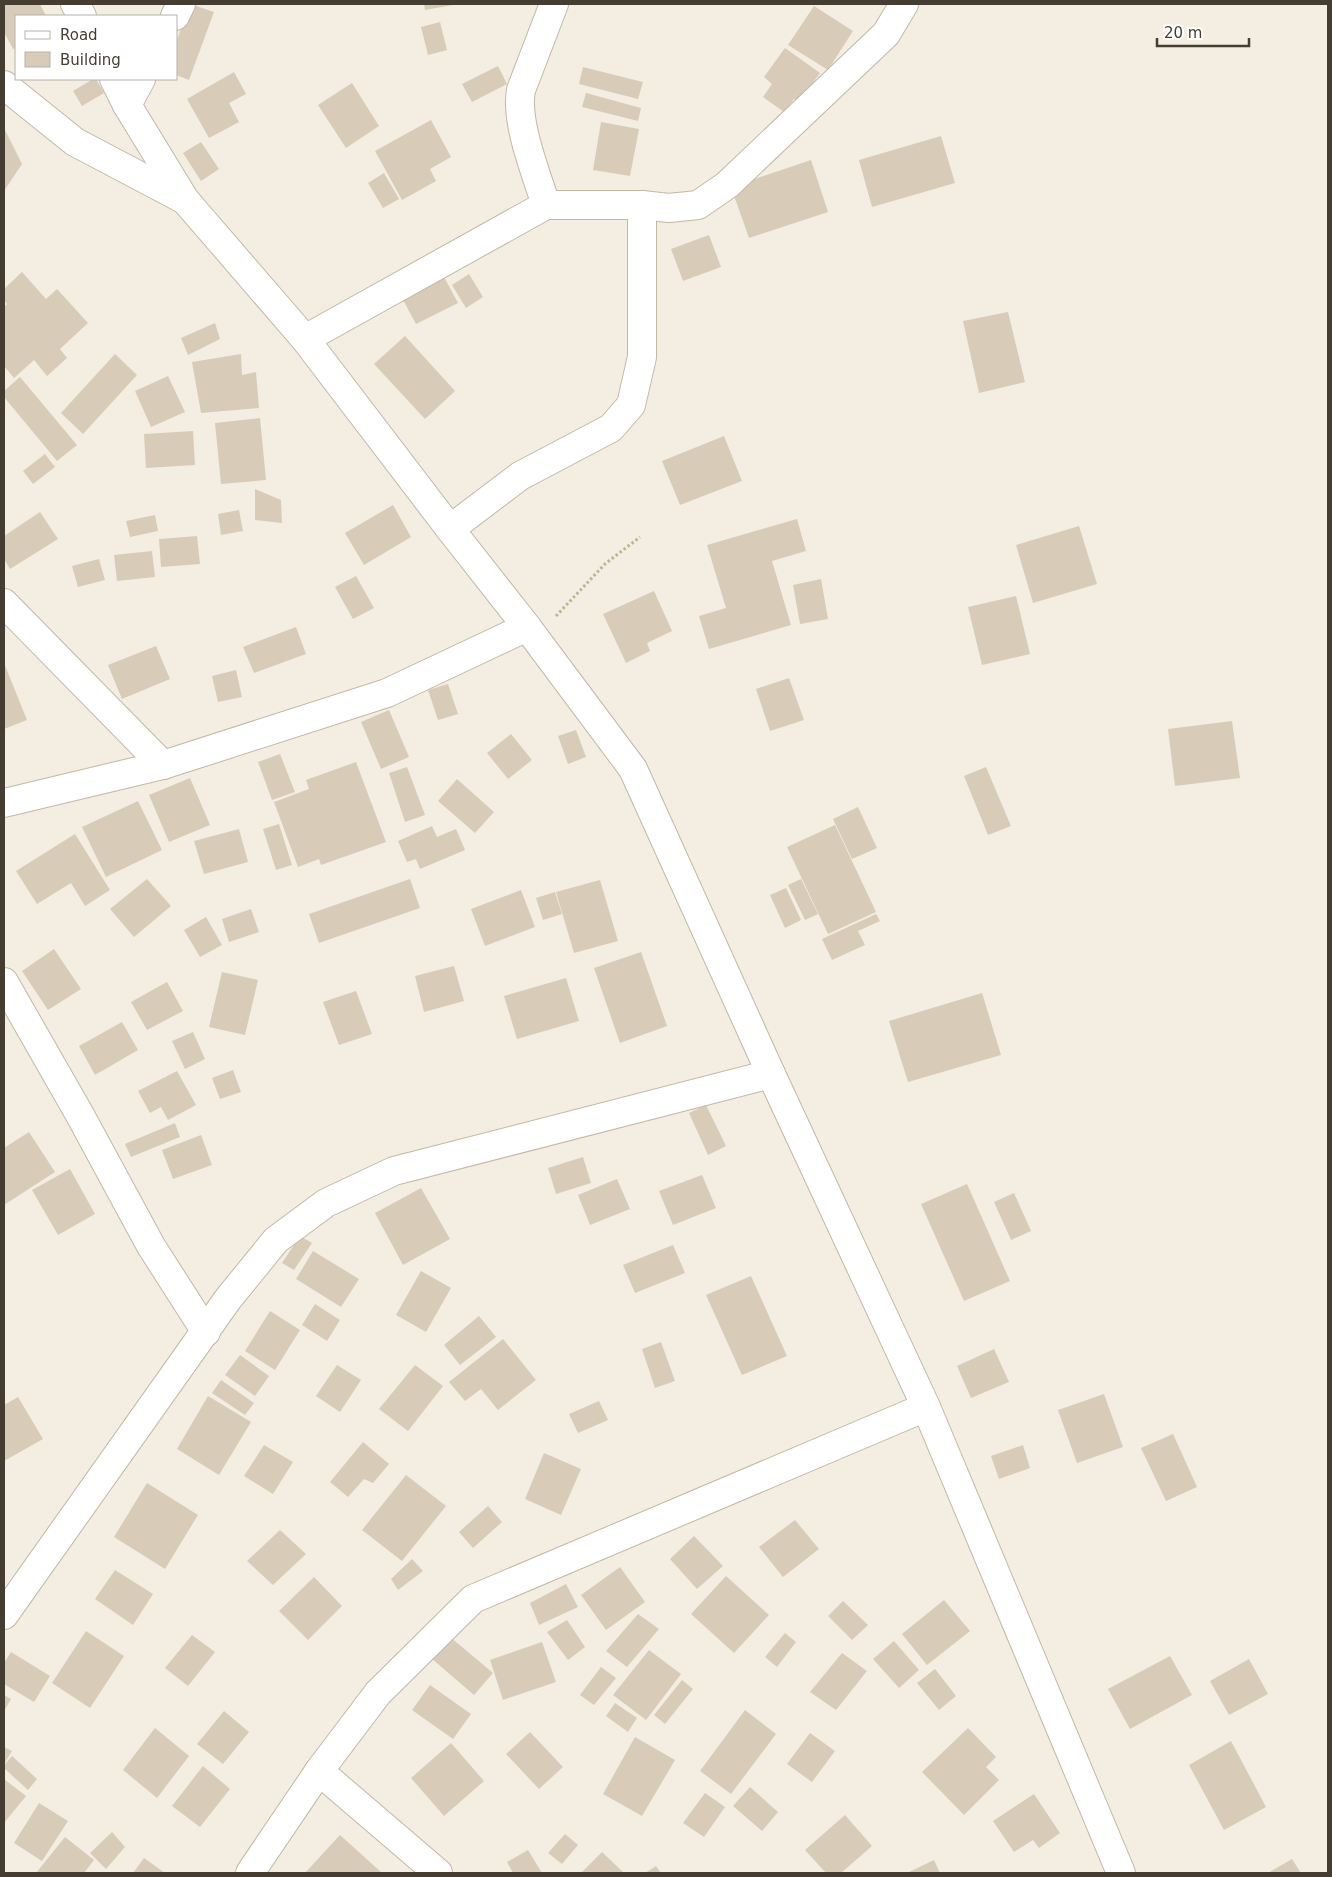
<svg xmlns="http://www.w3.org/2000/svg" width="1332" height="1877" font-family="'DejaVu Sans',sans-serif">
<rect width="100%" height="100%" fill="#f3eee1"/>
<g fill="#d8ccb9">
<polygon points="4,4 40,4 46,16 16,16 16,48 13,49 4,32"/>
<polygon points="190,4 214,12 189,80 176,75 176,43"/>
<polygon points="424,4 453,4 453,5 425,10"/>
<polygon points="814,6 853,31 828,70 788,45"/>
<polygon points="440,22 447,50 428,55 421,27"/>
<polygon points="785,48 820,73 799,102 794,99 784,112 763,97 772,84 764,77"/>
<polygon points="498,66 507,84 472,102 462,84"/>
<polygon points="583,67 643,82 638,99 579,84"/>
<polygon points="234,72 246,94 229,103 239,122 209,138 187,99"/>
<polygon points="93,79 96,79 104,93 82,106 73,91"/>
<polygon points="352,83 379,126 346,148 318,105"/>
<polygon points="586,93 641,108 638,121 582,107"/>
<polygon points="431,120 451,157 430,169 436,181 402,200 375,151"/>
<polygon points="601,122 639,129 630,176 593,170"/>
<polygon points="4,128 22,164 4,191"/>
<polygon points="941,136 955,183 872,207 859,160"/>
<polygon points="201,142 219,169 201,181 183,153"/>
<polygon points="811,160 828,212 749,238 731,187"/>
<polygon points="384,173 399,199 383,208 368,183"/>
<polygon points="709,235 721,267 683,281 671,249"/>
<polygon points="22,272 46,299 57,289 88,323 60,349 67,358 47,376 34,360 14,378 4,366 4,307 7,304 4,300 4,289"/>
<polygon points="469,274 483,297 466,308 452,285"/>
<polygon points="444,277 458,303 416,324 402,298"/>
<polygon points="1008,312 1025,382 979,393 963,321"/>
<polygon points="215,323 220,339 188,355 181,338"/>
<polygon points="405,336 455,391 425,419 374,364"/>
<polygon points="115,354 137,375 83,434 61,413"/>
<polygon points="241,354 242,375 256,372 259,408 201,413 192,362"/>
<polygon points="168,376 185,412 151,427 135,391"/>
<polygon points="20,377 77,445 57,461 4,397 4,391"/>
<polygon points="260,418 266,480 221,484 215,423"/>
<polygon points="193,431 195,465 146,468 144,434"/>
<polygon points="724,436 742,481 680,505 662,461"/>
<polygon points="45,454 55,467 33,484 23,471"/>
<polygon points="255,489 281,500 282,523 255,520"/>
<polygon points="393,505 411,537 364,565 345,533"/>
<polygon points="239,510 243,531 221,535 218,514"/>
<polygon points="40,512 58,539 10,569 4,559 4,536"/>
<polygon points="155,515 158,531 130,537 126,521"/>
<polygon points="797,519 806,551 772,561 791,625 709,649 699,616 726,608 707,545"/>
<polygon points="1079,526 1097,584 1033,603 1016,545"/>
<polygon points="197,536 200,564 161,567 159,539"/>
<polygon points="152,551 155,577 117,581 114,555"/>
<polygon points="99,559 105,580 78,587 72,566"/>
<polygon points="356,576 374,608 353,619 335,587"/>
<polygon points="821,579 828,619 800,624 793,585"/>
<polygon points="654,591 672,631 647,643 650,651 626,663 603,614"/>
<polygon points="1016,596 1030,654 982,665 968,607"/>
<polygon points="296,627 306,654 254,673 243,647"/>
<polygon points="156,646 170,679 122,699 108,665"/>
<polygon points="4,663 27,720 4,729"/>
<polygon points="236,670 242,697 218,702 212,676"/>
<polygon points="789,678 804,720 770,731 756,689"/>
<polygon points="448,684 458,714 438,720 428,690"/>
<polygon points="389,710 409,757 381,769 361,722"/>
<polygon points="1232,721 1240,778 1175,786 1168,729"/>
<polygon points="576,730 586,757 568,764 558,736"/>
<polygon points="511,734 532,760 508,779 487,753"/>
<polygon points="280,754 295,792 272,800 258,762"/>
<polygon points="356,762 386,842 321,865 319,859 298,867 274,802 309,789 306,780"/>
<polygon points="407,767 425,815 405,822 389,773"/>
<polygon points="986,767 1011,826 988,835 964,776"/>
<polygon points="190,778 210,825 169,842 149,795"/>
<polygon points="457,779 494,812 475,833 438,801"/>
<polygon points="138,801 162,850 106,877 82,827"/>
<polygon points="858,807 877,848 852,859 833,819"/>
<polygon points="279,824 292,865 276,870 263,829"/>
<polygon points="835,825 876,912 828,934 787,847"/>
<polygon points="432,826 437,837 456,829 465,850 420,869 416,859 407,862 398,841"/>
<polygon points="239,829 248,862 204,874 194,841"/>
<polygon points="75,834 110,890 85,906 71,883 37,904 16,871"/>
<polygon points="147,879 171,906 134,937 110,909"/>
<polygon points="410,879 420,908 319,943 309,914"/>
<polygon points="801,879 818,914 805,920 788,885"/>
<polygon points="600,880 618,941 574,953 556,892"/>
<polygon points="786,888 801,920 785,928 770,895"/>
<polygon points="521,890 535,927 485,946 471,909"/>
<polygon points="555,892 562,914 543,920 536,898"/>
<polygon points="251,909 259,932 229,942 222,919"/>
<polygon points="876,914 880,921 858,931 865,945 832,960 822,939"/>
<polygon points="206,917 222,945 200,957 184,930"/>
<polygon points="54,949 81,989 48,1010 22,971"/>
<polygon points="641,952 667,1026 620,1043 594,968"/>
<polygon points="454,966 464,1001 424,1012 415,976"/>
<polygon points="222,972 258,980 245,1035 209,1027"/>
<polygon points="566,978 579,1021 517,1039 504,996"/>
<polygon points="167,982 183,1011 147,1030 131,1002"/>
<polygon points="356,991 372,1034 339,1045 323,1002"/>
<polygon points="982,993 1001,1055 908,1082 889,1021"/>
<polygon points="122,1022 138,1050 95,1075 79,1046"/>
<polygon points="193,1032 205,1059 185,1069 172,1041"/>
<polygon points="233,1070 241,1092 220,1099 212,1078"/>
<polygon points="177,1071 196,1105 168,1120 161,1107 150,1113 138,1091"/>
<polygon points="706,1105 726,1146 708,1155 689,1113"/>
<polygon points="175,1123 180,1137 131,1157 125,1144"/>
<polygon points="29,1132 55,1172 4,1205 4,1148"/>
<polygon points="201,1135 212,1165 173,1179 162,1150"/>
<polygon points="583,1157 591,1183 556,1194 548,1168"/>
<polygon points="70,1169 95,1214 58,1235 32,1190"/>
<polygon points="702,1175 716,1208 673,1225 659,1191"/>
<polygon points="617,1179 630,1209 590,1225 578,1195"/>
<polygon points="967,1184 1010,1281 964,1301 921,1204"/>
<polygon points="421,1188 450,1239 403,1265 375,1213"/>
<polygon points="1014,1193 1031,1231 1011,1240 994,1202"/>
<polygon points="300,1236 312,1243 294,1270 282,1263"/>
<polygon points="673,1245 685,1273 635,1293 623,1265"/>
<polygon points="313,1251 359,1279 341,1307 296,1279"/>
<polygon points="421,1271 451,1288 426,1332 396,1315"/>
<polygon points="751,1276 787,1356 742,1375 706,1295"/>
<polygon points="315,1304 340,1320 327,1341 302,1325"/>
<polygon points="270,1311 300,1330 275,1370 245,1351"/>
<polygon points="479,1316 496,1337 460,1365 444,1345"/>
<polygon points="503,1339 536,1380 498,1410 481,1389 465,1401 449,1382"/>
<polygon points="661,1342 675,1381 655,1388 642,1349"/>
<polygon points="994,1349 1009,1382 971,1398 957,1366"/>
<polygon points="240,1355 269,1376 255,1396 225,1375"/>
<polygon points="337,1365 361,1380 340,1412 316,1396"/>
<polygon points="415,1365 443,1386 408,1431 379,1409"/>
<polygon points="221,1380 254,1403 245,1415 212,1393"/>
<polygon points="1104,1394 1123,1447 1077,1463 1058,1410"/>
<polygon points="208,1396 251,1422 219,1475 177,1449"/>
<polygon points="18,1397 43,1439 4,1461 4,1405"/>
<polygon points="599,1401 608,1420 578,1433 569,1414"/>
<polygon points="1173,1434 1197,1487 1166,1501 1141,1448"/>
<polygon points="363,1442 389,1464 373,1483 364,1479 348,1497 330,1482"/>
<polygon points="264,1445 293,1462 273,1494 244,1476"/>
<polygon points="1023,1445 1030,1468 999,1479 991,1456"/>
<polygon points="544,1453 581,1469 561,1515 525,1499"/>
<polygon points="406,1475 446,1506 402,1561 362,1530"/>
<polygon points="147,1483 198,1515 165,1569 114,1537"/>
<polygon points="488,1506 502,1522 473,1548 459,1532"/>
<polygon points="795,1520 819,1549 783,1577 759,1547"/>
<polygon points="280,1530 306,1554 273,1585 247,1561"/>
<polygon points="694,1536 723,1566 697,1589 670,1559"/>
<polygon points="412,1559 423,1571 398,1590 391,1579"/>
<polygon points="620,1567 645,1602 606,1630 581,1595"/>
<polygon points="115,1570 153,1594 133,1625 95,1599"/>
<polygon points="726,1576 769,1615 734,1653 691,1614"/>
<polygon points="314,1577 342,1606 308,1640 279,1611"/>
<polygon points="566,1584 578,1607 539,1625 530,1603"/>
<polygon points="944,1600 970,1631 927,1665 902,1634"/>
<polygon points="843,1601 868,1625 852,1640 828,1616"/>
<polygon points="638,1614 659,1629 627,1667 606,1651"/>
<polygon points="567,1620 585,1647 568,1660 547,1632"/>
<polygon points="86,1631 124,1656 90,1708 52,1683"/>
<polygon points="785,1633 796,1642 777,1667 765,1657"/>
<polygon points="192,1635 215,1652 188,1686 165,1668"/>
<polygon points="449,1636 493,1673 474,1695 431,1658"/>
<polygon points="894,1641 919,1670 899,1688 873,1659"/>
<polygon points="542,1642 556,1682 503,1700 490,1660"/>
<polygon points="649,1650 681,1674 646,1720 613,1695"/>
<polygon points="11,1652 50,1676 34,1702 4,1684 4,1663"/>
<polygon points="842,1653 867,1671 836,1710 810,1692"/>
<polygon points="1170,1656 1192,1695 1130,1729 1108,1689"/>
<polygon points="1249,1659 1268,1694 1229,1715 1210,1681"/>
<polygon points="601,1667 616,1678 594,1705 580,1695"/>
<polygon points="935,1669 956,1696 939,1710 917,1683"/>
<polygon points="682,1680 693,1689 665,1724 654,1715"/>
<polygon points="430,1685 471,1714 453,1739 412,1710"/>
<polygon points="4,1695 11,1699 4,1711"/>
<polygon points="615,1703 637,1718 628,1732 606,1716"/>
<polygon points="745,1710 776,1734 731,1794 700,1771"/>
<polygon points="224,1711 249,1732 223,1764 197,1744"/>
<polygon points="155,1728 189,1756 157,1798 123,1770"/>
<polygon points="968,1728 996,1757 986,1767 999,1780 964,1815 922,1772"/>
<polygon points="530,1732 563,1767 539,1789 506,1754"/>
<polygon points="810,1733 835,1751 812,1782 787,1764"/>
<polygon points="635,1737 675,1760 642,1816 603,1794"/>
<polygon points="1231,1741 1266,1807 1224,1830 1189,1765"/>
<polygon points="451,1743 484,1781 444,1816 411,1778"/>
<polygon points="4,1747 12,1751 4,1764"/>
<polygon points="12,1756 37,1779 28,1790 4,1768 4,1765"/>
<polygon points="203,1766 230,1789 200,1827 172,1806"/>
<polygon points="4,1779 26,1796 4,1823"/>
<polygon points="750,1787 778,1812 762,1831 733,1806"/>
<polygon points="705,1793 725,1807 704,1837 683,1823"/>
<polygon points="1034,1794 1060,1833 1039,1848 1033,1840 1014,1852 993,1821"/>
<polygon points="39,1803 68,1821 42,1861 14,1843"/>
<polygon points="845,1815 872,1846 841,1873 826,1873 805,1850"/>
<polygon points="112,1832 125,1847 106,1869 90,1853"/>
<polygon points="565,1834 578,1845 562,1864 548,1853"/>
<polygon points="340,1835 382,1873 305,1873"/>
<polygon points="65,1837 94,1860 84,1873 36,1873"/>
<polygon points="528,1850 542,1873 513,1873 507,1862"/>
<polygon points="602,1852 624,1873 581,1873"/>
<polygon points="144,1858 165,1873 133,1873"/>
<polygon points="1292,1859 1301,1873 1268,1873"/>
<polygon points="934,1860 940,1873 907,1873"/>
<polygon points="656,1866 661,1873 645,1873"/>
</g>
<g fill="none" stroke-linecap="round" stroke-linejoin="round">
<g stroke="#c2b8a6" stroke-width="30">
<g id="minor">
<polyline points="75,4 82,16"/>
<polyline points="175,16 181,4"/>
<polyline points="114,79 127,105 185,200 305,339 450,529 527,627 633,769 771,1074 926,1407 1121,1873"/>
<polyline points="4,85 75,142 185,200"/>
<polyline points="127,105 141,79"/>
<path d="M546,205C536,173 515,122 521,90L554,4"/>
<polyline points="305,339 546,205 642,205 669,208 698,205 727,185 886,34 904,4"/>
<polyline points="450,529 520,476 611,428 631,405 642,357 642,205"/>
<polyline points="4,603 163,765"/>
<polyline points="4,803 163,765 387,693 527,627"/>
<polyline points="4,982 80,1115 151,1246 206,1332"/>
<polyline points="4,1615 228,1299 276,1240 326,1203 394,1171 771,1074"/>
<polyline points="319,1771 438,1873"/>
<polyline points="250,1873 319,1771 378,1693 473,1599 926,1407"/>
</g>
</g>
<polyline stroke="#c2b293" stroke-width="3" stroke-dasharray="2.5 2.5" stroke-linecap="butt" points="556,616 605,564 640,537"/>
<use href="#minor" stroke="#fff" stroke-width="28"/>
</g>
<rect width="1332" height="1877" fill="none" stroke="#453d32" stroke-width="10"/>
<rect x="15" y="15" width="162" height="65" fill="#ffffff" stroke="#b5b1ad"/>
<rect x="25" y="31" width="25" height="8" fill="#ffffff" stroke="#b5b1ad"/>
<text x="60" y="40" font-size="15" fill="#453d32">Road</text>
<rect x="25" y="52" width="25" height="15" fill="#d8ccb9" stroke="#b5b1ad"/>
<text x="60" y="65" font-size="15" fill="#453d32">Building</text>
<path d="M1157 38v8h92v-8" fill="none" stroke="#453d32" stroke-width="2.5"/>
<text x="1164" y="38" font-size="15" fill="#453d32" stroke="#ffffff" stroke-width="4" paint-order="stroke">20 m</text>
</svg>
